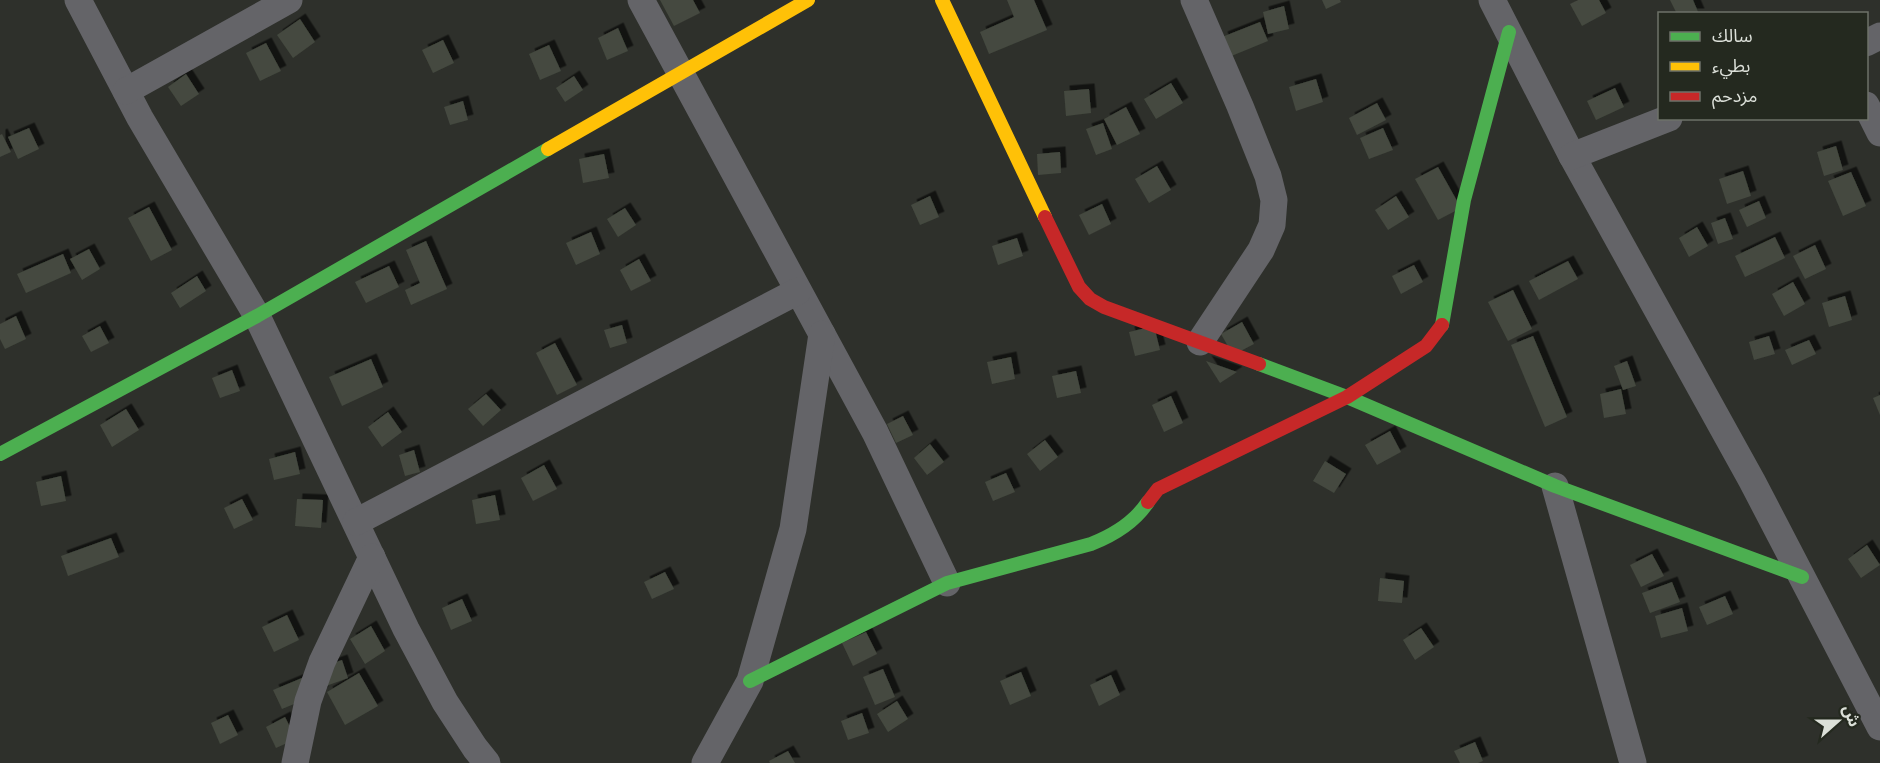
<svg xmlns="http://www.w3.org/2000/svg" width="1880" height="763" font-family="Ubuntu,'Noto Sans Arabic',sans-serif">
<defs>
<filter id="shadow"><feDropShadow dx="5.5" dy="-5.5" stdDeviation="0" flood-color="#0009"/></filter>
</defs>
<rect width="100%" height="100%" fill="#2e302b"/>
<g fill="#44493f" filter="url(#shadow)">
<polygon points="660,0 693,0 700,13 674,26"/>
<polygon points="1007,0 1034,0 1047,30 989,54 980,32 1014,17"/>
<polygon points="1322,0 1340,0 1341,2 1326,9"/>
<polygon points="1578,0 1599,0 1606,13 1582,26 1570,4"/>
<polygon points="1670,0 1693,0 1699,14 1677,14"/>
<polygon points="1284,6 1289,29 1268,34 1263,12"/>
<polygon points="300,19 315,42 293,58 277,35"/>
<polygon points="1260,22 1268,41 1229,57 1222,37"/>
<polygon points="618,28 628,51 607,60 598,38"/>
<polygon points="443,40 454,63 433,73 422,50"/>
<polygon points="266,43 281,71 260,81 246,53"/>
<polygon points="549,45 561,71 540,80 529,54"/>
<polygon points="186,74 199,94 181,106 168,87"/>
<polygon points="574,76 583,90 565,102 556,88"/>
<polygon points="1316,79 1323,102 1296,111 1289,87"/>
<polygon points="1171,83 1183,103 1156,119 1144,99"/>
<polygon points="1615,88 1624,107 1596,120 1587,101"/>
<polygon points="1089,89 1091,113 1066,116 1064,91"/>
<polygon points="463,101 468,120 450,125 444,107"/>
<polygon points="1377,103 1386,120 1357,135 1349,118"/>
<polygon points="1126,107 1140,134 1117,145 1104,119"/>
<polygon points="1103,123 1112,149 1096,155 1086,129"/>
<polygon points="29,128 39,149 18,159 8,137"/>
<polygon points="1383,128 1393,150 1369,159 1360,138"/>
<polygon points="2,134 11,152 0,157 0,135"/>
<polygon points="1836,146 1843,170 1824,176 1817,152"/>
<polygon points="1060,152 1061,173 1038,175 1037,154"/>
<polygon points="604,154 609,178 583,183 579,159"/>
<polygon points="1157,166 1171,190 1149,203 1135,179"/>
<polygon points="1438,167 1461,208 1438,220 1415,179"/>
<polygon points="1743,171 1751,196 1727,204 1719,179"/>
<polygon points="1851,172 1866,206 1843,216 1828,181"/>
<polygon points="930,196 939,217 920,225 911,205"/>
<polygon points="1396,196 1409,217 1388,230 1375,210"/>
<polygon points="1759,201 1766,218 1747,227 1739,210"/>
<polygon points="1102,204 1111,224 1089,235 1079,215"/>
<polygon points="149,207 172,250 151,261 128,218"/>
<polygon points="625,208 636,225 618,237 607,219"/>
<polygon points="1725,218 1733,239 1718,244 1711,223"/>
<polygon points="1697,227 1708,246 1689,257 1679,238"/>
<polygon points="591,232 600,254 576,265 566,243"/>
<polygon points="1775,237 1785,258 1745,277 1735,256"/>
<polygon points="1017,238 1023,256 998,265 992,246"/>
<polygon points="426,241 447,289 411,305 405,290 420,283 406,250"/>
<polygon points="1815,245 1826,269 1805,279 1793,256"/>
<polygon points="89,249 100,269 82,280 70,259"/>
<polygon points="63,254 71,273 26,293 17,274"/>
<polygon points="639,259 651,281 631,291 620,270"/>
<polygon points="1568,261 1578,279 1539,300 1529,281"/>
<polygon points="1414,265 1423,282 1401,294 1392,276"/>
<polygon points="389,266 399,287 366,303 355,282"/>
<polygon points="197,276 206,291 180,308 171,293"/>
<polygon points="1793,282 1805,304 1784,316 1772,294"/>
<polygon points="1513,290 1532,329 1508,341 1488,302"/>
<polygon points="1845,296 1852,320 1829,327 1822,303"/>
<polygon points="16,316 26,339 5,349 0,339 0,324"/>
<polygon points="1242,322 1254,344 1233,355 1221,334"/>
<polygon points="622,325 627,343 610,348 604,330"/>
<polygon points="100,326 109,343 91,352 82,336"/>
<polygon points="1154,326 1160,350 1135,356 1129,332"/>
<polygon points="1533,336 1567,417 1545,427 1511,345"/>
<polygon points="1769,336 1775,354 1754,360 1749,342"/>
<polygon points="1809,340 1816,354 1792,365 1785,350"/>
<polygon points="555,343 577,385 557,395 536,353"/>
<polygon points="1011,357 1015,379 992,384 987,362"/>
<polygon points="371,359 383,387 342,406 329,377"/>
<polygon points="1206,361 1237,372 1220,383"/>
<polygon points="1627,361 1636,386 1623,390 1614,366"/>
<polygon points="232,370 240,391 220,398 212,378"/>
<polygon points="1076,371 1081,393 1057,398 1052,376"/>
<polygon points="1621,389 1626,414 1604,418 1600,394"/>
<polygon points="486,394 501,410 483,426 468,409"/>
<polygon points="1880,395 1880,415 1873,398"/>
<polygon points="1171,396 1183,423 1164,432 1152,405"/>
<polygon points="126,409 139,430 112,447 100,425"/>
<polygon points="388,412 402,432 382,447 368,427"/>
<polygon points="903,416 913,435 896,443 887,424"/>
<polygon points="1390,431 1401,452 1377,465 1365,445"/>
<polygon points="1045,440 1058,457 1040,471 1027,454"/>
<polygon points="930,444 944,462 927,475 914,458"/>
<polygon points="414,450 420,472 405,476 399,455"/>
<polygon points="295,452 300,474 274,480 269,459"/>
<polygon points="1325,461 1346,474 1334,493 1313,481"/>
<polygon points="544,465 557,489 533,501 521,478"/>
<polygon points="1006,473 1015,492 993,501 985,482"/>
<polygon points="61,476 66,501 41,506 36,482"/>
<polygon points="495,495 500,520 476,524 472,500"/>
<polygon points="242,499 253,520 234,529 224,508"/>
<polygon points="297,499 323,500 321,528 295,526"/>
<polygon points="111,538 119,557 68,576 61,556"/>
<polygon points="1867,545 1880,565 1861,578 1848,559"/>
<polygon points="1652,554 1664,576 1641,587 1630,565"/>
<polygon points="665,572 674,589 652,599 644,582"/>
<polygon points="1380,578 1404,581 1402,603 1378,601"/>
<polygon points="1672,582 1680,602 1650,613 1642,593"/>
<polygon points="1725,596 1733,614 1707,625 1699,607"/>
<polygon points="462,599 472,621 451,630 442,608"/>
<polygon points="1682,608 1688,631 1661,638 1655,616"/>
<polygon points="287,615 299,640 274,652 262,627"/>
<polygon points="371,626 385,651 365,664 350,639"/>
<polygon points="1421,628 1434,647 1415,660 1403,640"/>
<polygon points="866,632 877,654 853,666 842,643"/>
<polygon points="342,660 348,678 326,686 319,668"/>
<polygon points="883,669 895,697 875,705 863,677"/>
<polygon points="1021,672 1031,696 1010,705 1000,681"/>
<polygon points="314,673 323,692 282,709 273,690"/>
<polygon points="359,673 378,706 345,725 327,692"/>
<polygon points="1111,675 1120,695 1099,706 1090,685"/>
<polygon points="897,701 908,719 888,732 877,714"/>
<polygon points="862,713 869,733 848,740 841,721"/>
<polygon points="228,715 238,735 220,744 211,723"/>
<polygon points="285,717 296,739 276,748 266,727"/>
<polygon points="1475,742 1483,761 1478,763 1460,763 1454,751"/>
<polygon points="788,751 795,763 770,763 769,761"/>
</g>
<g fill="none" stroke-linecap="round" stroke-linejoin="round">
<g stroke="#646468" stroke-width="27">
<polyline points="78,0 140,118 257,316 406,629 445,702 475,748 487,763"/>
<polyline points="641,0 875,432 947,583"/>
<polyline points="1194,0 1240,106 1268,176 1274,200 1272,225 1261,250 1200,342"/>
<polyline points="1492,0 1572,156 1752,481 1880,727"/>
<polyline points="1866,43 1880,36"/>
<polyline points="126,91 289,0"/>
<polyline points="1866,105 1880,133"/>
<polyline points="1572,156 1669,118"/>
<polyline points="1555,486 1633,763"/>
<polyline points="356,522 798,291"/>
<polyline points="295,763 308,701 322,662 372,557"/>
<polyline points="705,763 750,681 793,529 822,334"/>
</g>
<g stroke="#4caf50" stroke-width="14">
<polyline points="1442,325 1464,200 1509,32"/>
<polyline points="1259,364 1347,397 1555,486 1802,577"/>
<polyline points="0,454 257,316 548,149"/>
<path d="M750,681L947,583L1091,544C1114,535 1134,523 1148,502"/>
</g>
<g stroke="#ffc107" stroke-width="14">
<polyline points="942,0 1045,217"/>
<polyline points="548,149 808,0"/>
</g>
<g stroke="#c62828" stroke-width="14">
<polyline points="1045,217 1079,287 1090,299 1104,307 1259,364"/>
<polyline points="1148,502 1158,489 1347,397 1426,346 1442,325"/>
</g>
</g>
<rect x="1658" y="12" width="210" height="108" fill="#24291f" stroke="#6d7269" stroke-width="1.5"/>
<rect x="1670" y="32" width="30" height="9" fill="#4caf50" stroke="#6d7269" stroke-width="1.5"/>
<text x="1712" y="42" font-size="18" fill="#dbdfd8">سالك</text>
<rect x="1670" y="62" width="30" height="9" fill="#ffc107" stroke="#6d7269" stroke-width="1.5"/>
<text x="1712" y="72" font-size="18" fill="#dbdfd8">بطيء</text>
<rect x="1670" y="92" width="30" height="9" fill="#c62828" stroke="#6d7269" stroke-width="1.5"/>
<text x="1712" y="102" font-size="18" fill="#dbdfd8">مزدحم</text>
<g transform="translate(1838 721) rotate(69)" stroke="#24291f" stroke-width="4.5" paint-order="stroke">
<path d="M0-4.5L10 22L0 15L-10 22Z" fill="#dbdfd8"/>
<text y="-9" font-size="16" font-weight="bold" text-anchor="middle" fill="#dbdfd8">ش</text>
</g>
</svg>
